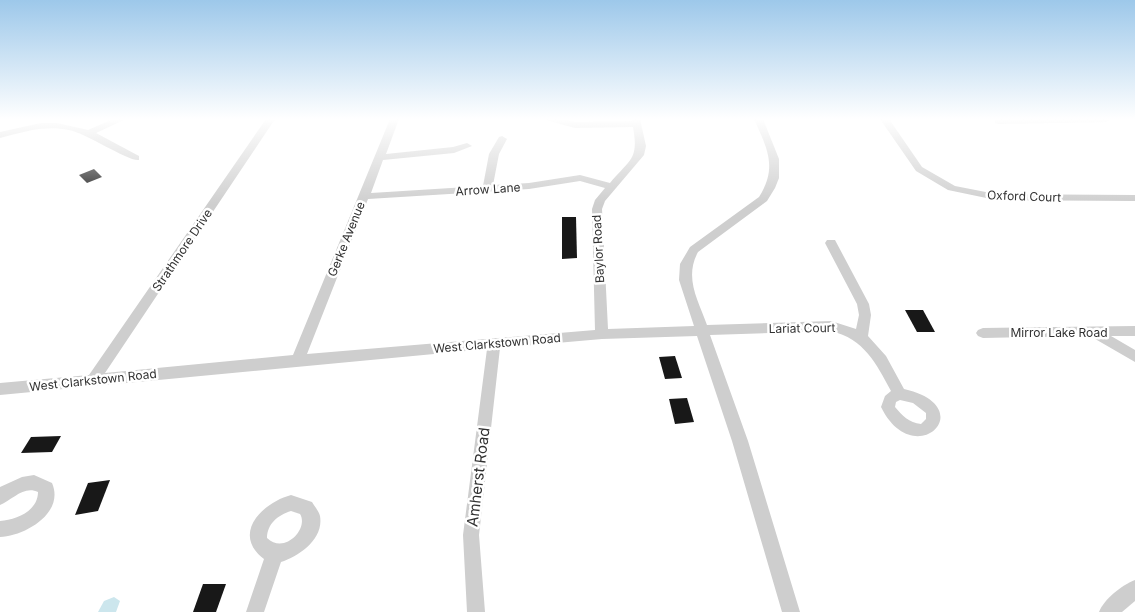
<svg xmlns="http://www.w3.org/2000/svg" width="1135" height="612" font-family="Inter,sans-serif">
<rect width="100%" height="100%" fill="#fff"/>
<polygon fill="#cce6ed" points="114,597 120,601 116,612 98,612 104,601"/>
<g fill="#181818">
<polygon points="94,169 102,177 87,183 79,175"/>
<polygon points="562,217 576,217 577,258 562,259"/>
<polygon points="905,310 923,310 935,332 917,332"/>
<polygon points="675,356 682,378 665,379 659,357"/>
<polygon points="687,398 694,422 675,424 669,399"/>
<polygon points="61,436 52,452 21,453 31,437"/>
<polygon points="110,480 98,511 75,515 88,483"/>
<polygon points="203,584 226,584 216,612 193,612"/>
</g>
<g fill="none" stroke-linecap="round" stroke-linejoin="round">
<g fill="#cecece" fill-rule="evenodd">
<path d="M113,119H126L96,133L139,156V160C129,162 86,133 69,130C45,125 23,132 0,138V132L41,123H57L88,130Z"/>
<path d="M266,119H275L105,373L293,355L390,119H399L386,154L453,147L467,143L472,146L454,153L383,160L371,193L483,186L489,154L499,137L502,136L507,139L499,154L493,185L529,183L580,175L610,183C630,159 639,160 633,127L575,128L542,119H561L575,122L632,121V119H640L646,146L644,155L605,201L602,209L608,329L694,326L679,280L680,264L690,247L759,197C778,167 767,148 754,119H763L779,159V178L775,188L767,201L698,252C684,278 698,300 707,325L831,321L856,329L859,315L857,304L825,243L827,240H835L869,304L871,315L868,336L886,356L904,389C983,407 914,474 881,407L885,396L891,391C876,363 864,339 831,331L710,335L748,441L800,612H782L732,441L697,336L602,339L500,348L479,535L485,612H467L463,535L487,349L0,395V383L89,375ZM580,181L605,188L595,200L592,209L595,330L307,354L368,199L529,189ZM900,400L913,403L926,413V419L921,424C909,423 902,415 895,407L896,402Z"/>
<polygon points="880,119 889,119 922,167 955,186 996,194 1135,195 1135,201 996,200 948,190 916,171"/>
<polygon points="995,119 1110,119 1106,122 998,124 995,123"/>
<polygon points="1135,326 1135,336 1111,336 1135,350 1135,362 1090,336 983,338 978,336 976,333 978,330 983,328"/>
<path d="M34,475L52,483C65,513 25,536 0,537V521C16,520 38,511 38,492C24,485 12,500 0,505V487L22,477Z"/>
<path d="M291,495L312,502C314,506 319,511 320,516C324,539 299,556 281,562L264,612H246L264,559C231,534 262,503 291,495ZM291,511L300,514C309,528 285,555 267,538C267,524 278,515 291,511Z"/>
<path d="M1135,580V601L1122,612H1099C1104,599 1122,585 1135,580Z"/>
</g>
</g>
<linearGradient id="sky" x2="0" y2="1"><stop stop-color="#9dc8ea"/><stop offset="0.58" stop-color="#fff"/><stop offset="1" stop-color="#fff" stop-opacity="0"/></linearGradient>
<rect width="1135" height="205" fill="url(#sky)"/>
<g text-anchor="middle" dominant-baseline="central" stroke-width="5" stroke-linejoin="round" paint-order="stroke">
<g font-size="12" fill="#313131" stroke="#fff">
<text transform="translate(488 189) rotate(-4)">Arrow Lane</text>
<text transform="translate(1024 196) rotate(2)">Oxford Court</text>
<text transform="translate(346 239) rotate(-68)">Gerke Avenue</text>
<text transform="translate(598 249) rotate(-93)">Baylor Road</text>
<text transform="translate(182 250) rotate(-56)">Strathmore Drive</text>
<text transform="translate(802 328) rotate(-1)">Lariat Court</text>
<text x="1059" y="332">Mirror Lake Road</text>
<text transform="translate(497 343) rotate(-5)">West Clarkstown Road</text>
<text transform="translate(93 380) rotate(-6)">West Clarkstown Road</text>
</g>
<g font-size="15" fill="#313131" stroke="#fff">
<text transform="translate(478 477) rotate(-83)">Amherst Road</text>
</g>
</g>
</svg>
